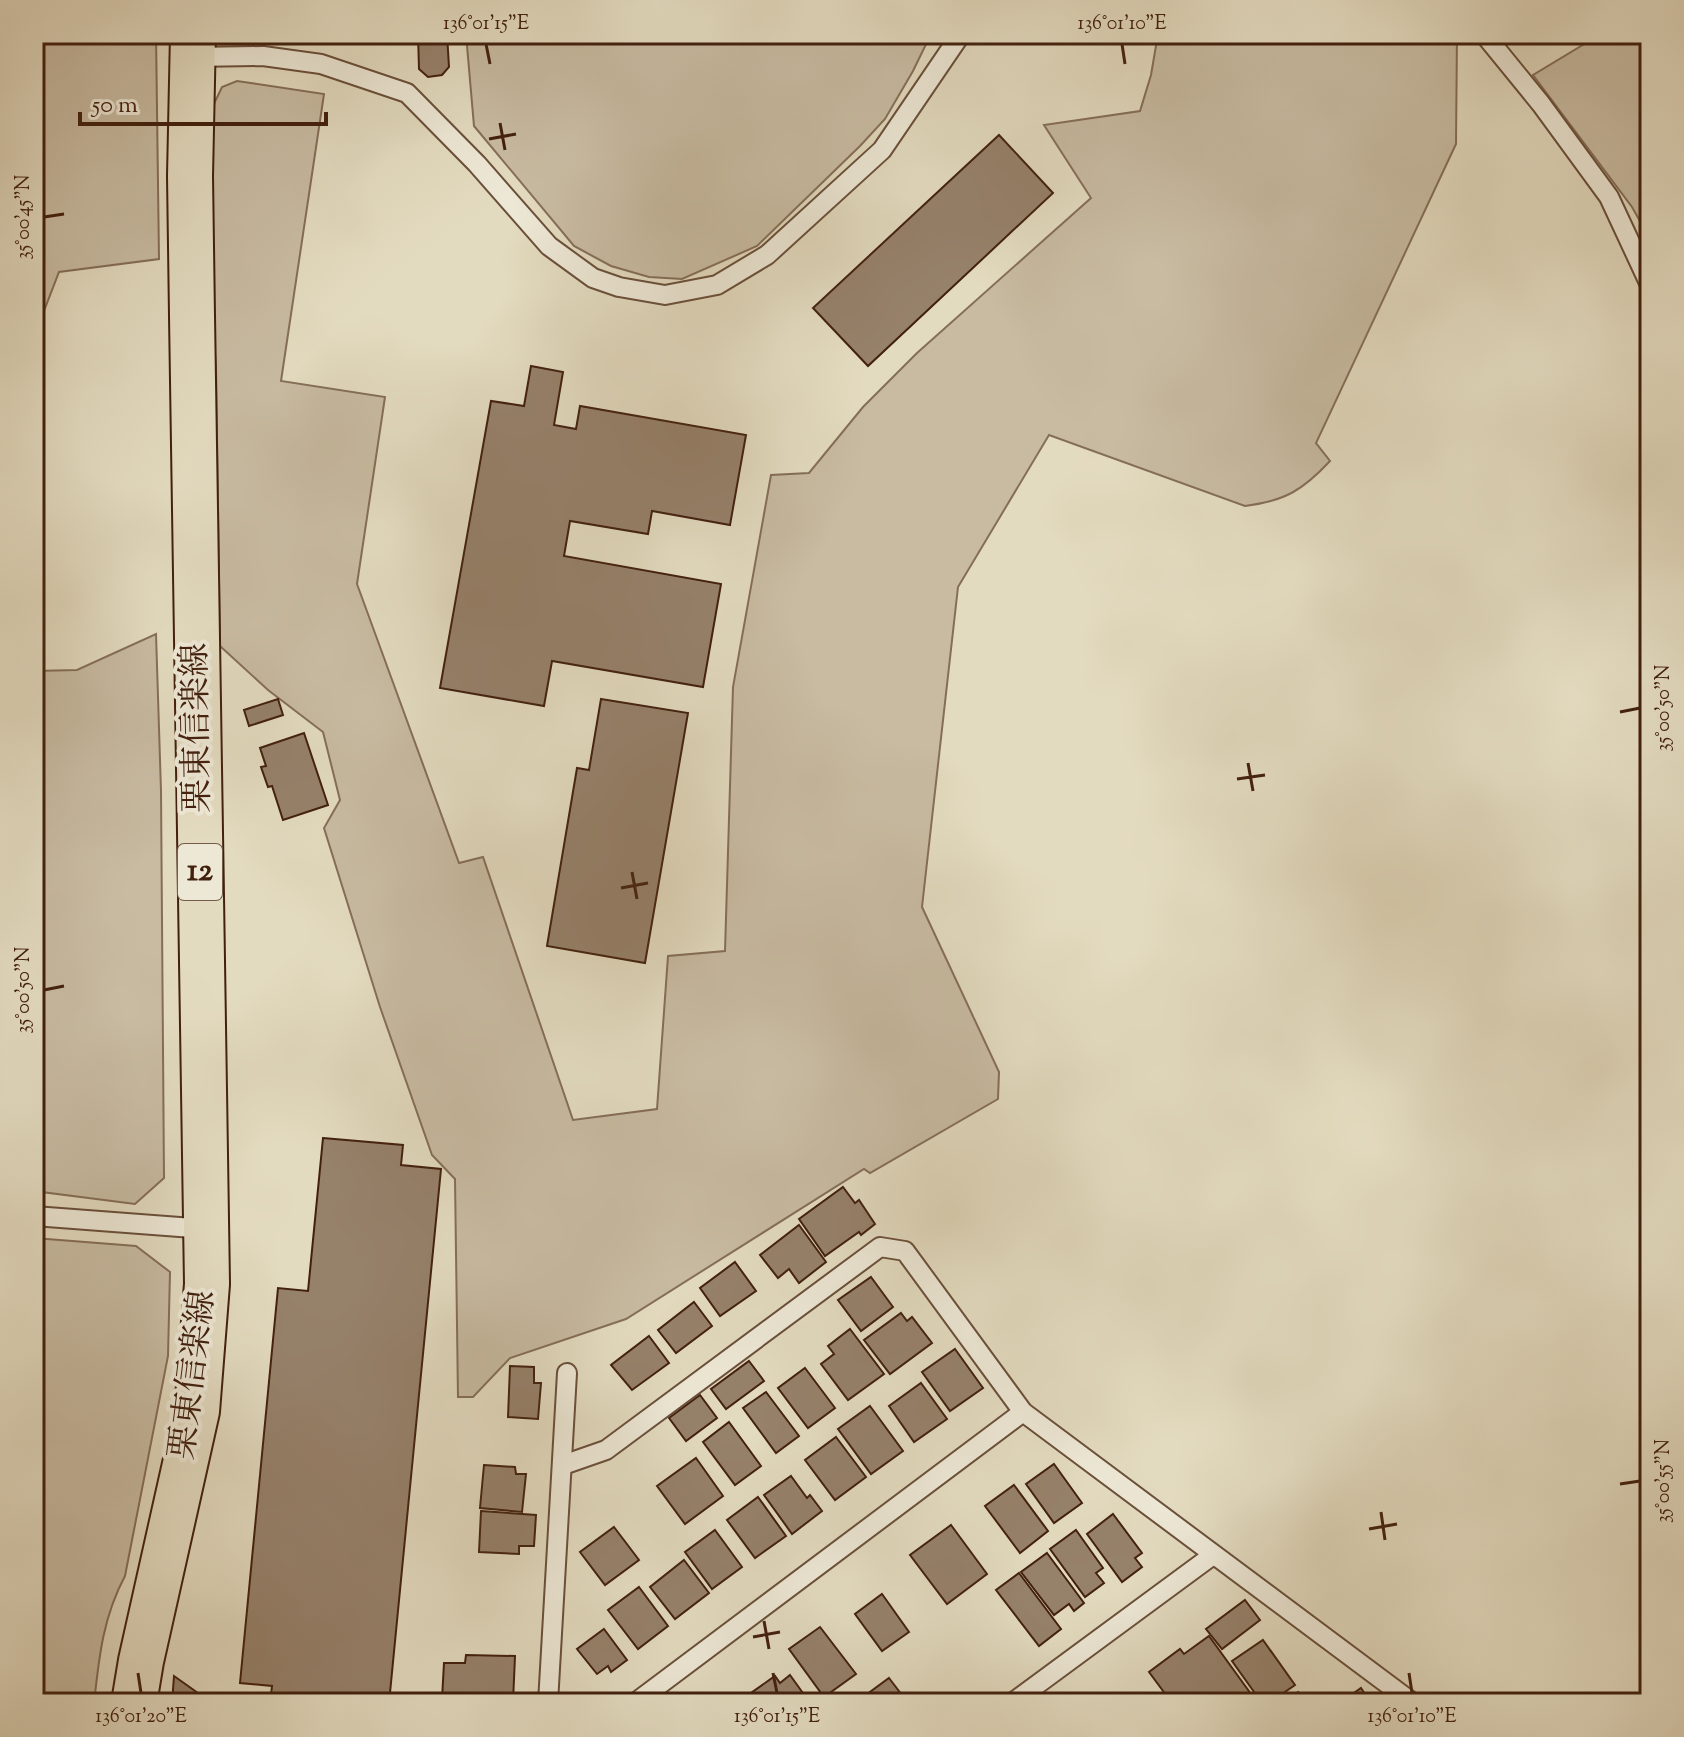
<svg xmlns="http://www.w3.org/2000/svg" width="1684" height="1737" font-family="'Sorts Mill Goudy','Noto Serif JP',serif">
<rect width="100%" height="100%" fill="#e3dbc0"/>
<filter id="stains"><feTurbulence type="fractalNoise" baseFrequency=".0025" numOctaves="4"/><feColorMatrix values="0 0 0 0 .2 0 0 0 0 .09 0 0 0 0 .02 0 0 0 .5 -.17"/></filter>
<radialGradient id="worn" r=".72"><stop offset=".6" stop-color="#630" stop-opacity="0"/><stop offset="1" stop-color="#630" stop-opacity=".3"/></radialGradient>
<g fill="#c8bba2" stroke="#856e58" stroke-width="2">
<polygon points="34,34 156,34 159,259 59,272 34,337"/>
<polygon points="466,34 931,34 913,71 885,119 860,146 757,246 682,279 649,277 611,266 574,246 474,126"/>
<path d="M1158,34H1457L1456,144L1316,443L1330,461C1303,490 1285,501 1245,506L1049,435L958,587L922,907L999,1072L998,1099L870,1173L864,1169L626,1319L510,1358L473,1397H458L455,1179L432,1155L380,1007L324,828L340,800L323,732L268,690L220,646L216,367L209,273L212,108L222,87L237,81L324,94L281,381L385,397L357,584L459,863L483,857L573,1120L657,1109L668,956L725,951L733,687L771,475L809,473L863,407L917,353L1091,198L1044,125L1140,111L1151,75Z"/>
<polygon points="1601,34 1650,34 1650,239 1632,207 1533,75"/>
<polygon points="156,634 161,791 164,1178 135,1204 34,1191 34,671 77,670"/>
<path d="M34,1238L136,1246L170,1272L168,1356L125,1576C103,1617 99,1657 94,1703H34Z"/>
</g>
<g fill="#96816b" stroke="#42200e" stroke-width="2">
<polygon points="418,34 447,34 449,67 442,75 428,77 419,69"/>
<polygon points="999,135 1053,193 868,366 813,308"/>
<polygon points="531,366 563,372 554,425 576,429 580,406 746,435 730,525 652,511 648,534 570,521 564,556 721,584 703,687 552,661 544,706 440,688 491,401 524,406"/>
<polygon points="278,699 283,715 249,726 244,710"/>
<polygon points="601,699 688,713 645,963 547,946 577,768 589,770"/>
<polygon points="304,733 328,805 283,820 272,786 268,787 261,767 266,766 260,748"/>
<polygon points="323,1138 403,1145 401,1165 441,1169 389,1703 270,1703 272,1686 240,1683 278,1288 308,1291"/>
<polygon points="843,1187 855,1203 859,1200 875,1224 861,1235 859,1232 825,1256 799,1219"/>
<polygon points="799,1225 826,1262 799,1283 789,1269 778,1278 760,1255"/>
<polygon points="735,1262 756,1291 720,1316 700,1288"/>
<polygon points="871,1277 893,1307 861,1331 838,1300"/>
<polygon points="694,1302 712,1326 676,1353 658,1330"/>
<polygon points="901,1313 907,1321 912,1317 932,1343 890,1374 864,1340"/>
<polygon points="850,1329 884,1374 848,1400 821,1364 834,1354 828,1346"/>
<polygon points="649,1336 669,1363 632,1390 611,1365"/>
<polygon points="955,1349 983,1388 950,1411 922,1372"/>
<polygon points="749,1361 764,1381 726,1409 711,1389"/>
<polygon points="510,1366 534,1367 534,1383 541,1383 538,1419 508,1417"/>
<polygon points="805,1368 835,1408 808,1428 778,1388"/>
<polygon points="921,1383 947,1419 914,1442 889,1406"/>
<polygon points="766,1392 799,1436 776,1453 743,1408"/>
<polygon points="700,1395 717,1418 686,1441 669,1418"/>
<polygon points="870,1406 903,1451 871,1474 838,1429"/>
<polygon points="729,1422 761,1466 735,1485 703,1442"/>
<polygon points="836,1437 866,1477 835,1500 805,1460"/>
<polygon points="696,1458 723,1496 685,1524 657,1486"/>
<polygon points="1054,1464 1082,1503 1054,1523 1026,1484"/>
<polygon points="484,1465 515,1467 516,1474 526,1474 522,1512 480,1508"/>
<polygon points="791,1476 807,1498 810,1495 822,1511 792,1534 764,1495"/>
<polygon points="1014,1485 1048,1531 1020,1553 985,1506"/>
<polygon points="758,1497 786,1536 755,1558 727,1520"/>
<polygon points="481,1511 536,1515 534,1546 519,1546 519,1554 479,1552"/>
<polygon points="1113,1514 1142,1553 1135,1558 1142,1567 1122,1582 1087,1534"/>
<polygon points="951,1525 987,1574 947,1604 910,1555"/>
<polygon points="614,1527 639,1560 605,1585 580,1552"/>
<polygon points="715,1530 742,1567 712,1589 685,1552"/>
<polygon points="1076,1530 1103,1568 1096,1573 1104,1583 1085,1597 1050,1549"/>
<polygon points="1047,1553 1084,1603 1074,1611 1069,1604 1054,1615 1021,1572"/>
<polygon points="684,1560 709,1593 675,1619 650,1587"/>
<polygon points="1019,1573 1061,1629 1039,1646 996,1590"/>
<polygon points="639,1587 668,1626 638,1649 608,1610"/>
<polygon points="882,1594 909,1632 882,1651 855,1614"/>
<polygon points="1245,1600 1260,1620 1222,1649 1206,1629"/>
<polygon points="820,1627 856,1674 824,1697 789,1649"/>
<polygon points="604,1629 627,1660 611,1672 608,1666 597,1674 577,1649"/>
<polygon points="1209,1636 1251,1694 1238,1703 1172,1703 1149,1672 1180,1649 1184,1654"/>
<polygon points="1263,1640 1295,1685 1269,1703 1262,1703 1232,1661"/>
<polygon points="466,1655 515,1656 513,1702 442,1699 444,1663 465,1663"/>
<polygon points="790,1675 810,1703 738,1702 775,1676 780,1683"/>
<polygon points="174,1676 212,1703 172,1703"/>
<polygon points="889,1678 908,1703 855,1703"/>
<polygon points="1361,1688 1371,1703 1340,1703"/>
<polygon points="1298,1692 1307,1703 1283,1703"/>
</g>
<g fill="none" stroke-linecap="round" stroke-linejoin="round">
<g stroke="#6a4f3a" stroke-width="22">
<g id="lane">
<polyline points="1484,34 1541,104 1609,197 1650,285"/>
<polyline points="192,57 263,56 321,64 407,93 477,164 549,246 593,278 619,287 665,295 717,285 767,255 882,150 961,34"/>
<polyline points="34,1216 206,1229"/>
<polyline points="563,1465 606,1450 880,1247 905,1251 1023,1412 1413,1703"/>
<polyline points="548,1703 567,1373"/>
<polyline points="635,1703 1023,1412"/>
<polyline points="1012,1703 1213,1555"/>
</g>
</g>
<g stroke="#42200e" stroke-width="48">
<polyline id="primary" points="134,1703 141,1661 197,1411 207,1284 192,316 190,176 193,34"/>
</g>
<use href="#lane" stroke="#ede8d6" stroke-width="18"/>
<use href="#primary" stroke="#e3dbc0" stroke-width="44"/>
</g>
<path fill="none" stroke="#42200e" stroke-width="3" d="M486,44L490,64M1122,44L1125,64M500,123L505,150M489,139L516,134M44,217L64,214M1620,712L1640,708M1248,763L1253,791M1237,779L1265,775M632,872L637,899M621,888L648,883M44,990L64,986M1620,1484L1640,1481M1381,1512L1385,1540M1369,1529L1397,1524M764,1621L769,1649M753,1637L780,1632M138,1673L141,1693M773,1673L777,1693M1409,1673L1412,1693"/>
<g text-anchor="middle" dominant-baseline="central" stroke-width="8" stroke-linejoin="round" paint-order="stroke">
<rect fill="#ede8d6" stroke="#755c4a" stroke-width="2" x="178" y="844" width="44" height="56" rx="6"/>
<g font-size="32" font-weight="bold" fill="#42200e">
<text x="200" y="872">12</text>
</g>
<g font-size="34" fill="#42200e" stroke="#ede8d6">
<text transform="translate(198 728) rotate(-91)">栗東信楽線</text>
<text transform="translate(194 1375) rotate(-83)">栗東信楽線</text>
</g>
</g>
<rect width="1684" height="1737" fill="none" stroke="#e3dbc0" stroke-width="88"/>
<path d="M80 112v12h246v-12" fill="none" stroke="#42200e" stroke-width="4"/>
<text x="92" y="112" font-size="24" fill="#42200e" stroke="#ede8d6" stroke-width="6" paint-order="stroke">50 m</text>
<rect x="44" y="44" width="1596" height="1649" fill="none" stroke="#42200e" stroke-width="3"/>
<g font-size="20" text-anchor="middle" fill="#42200e">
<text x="486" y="29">136°01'15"E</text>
<text x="1122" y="29">136°01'10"E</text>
<text transform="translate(22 217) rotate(-90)" y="7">35°00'45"N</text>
<text transform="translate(1662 708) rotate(-90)" y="7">35°00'50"N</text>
<text transform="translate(22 990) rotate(-90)" y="7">35°00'50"N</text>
<text transform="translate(1662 1481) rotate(-90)" y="7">35°00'55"N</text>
<text x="141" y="1722">136°01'20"E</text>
<text x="777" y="1722">136°01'15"E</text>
<text x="1412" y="1722">136°01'10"E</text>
</g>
<rect width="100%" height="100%" filter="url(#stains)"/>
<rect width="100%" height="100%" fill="url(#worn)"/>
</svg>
